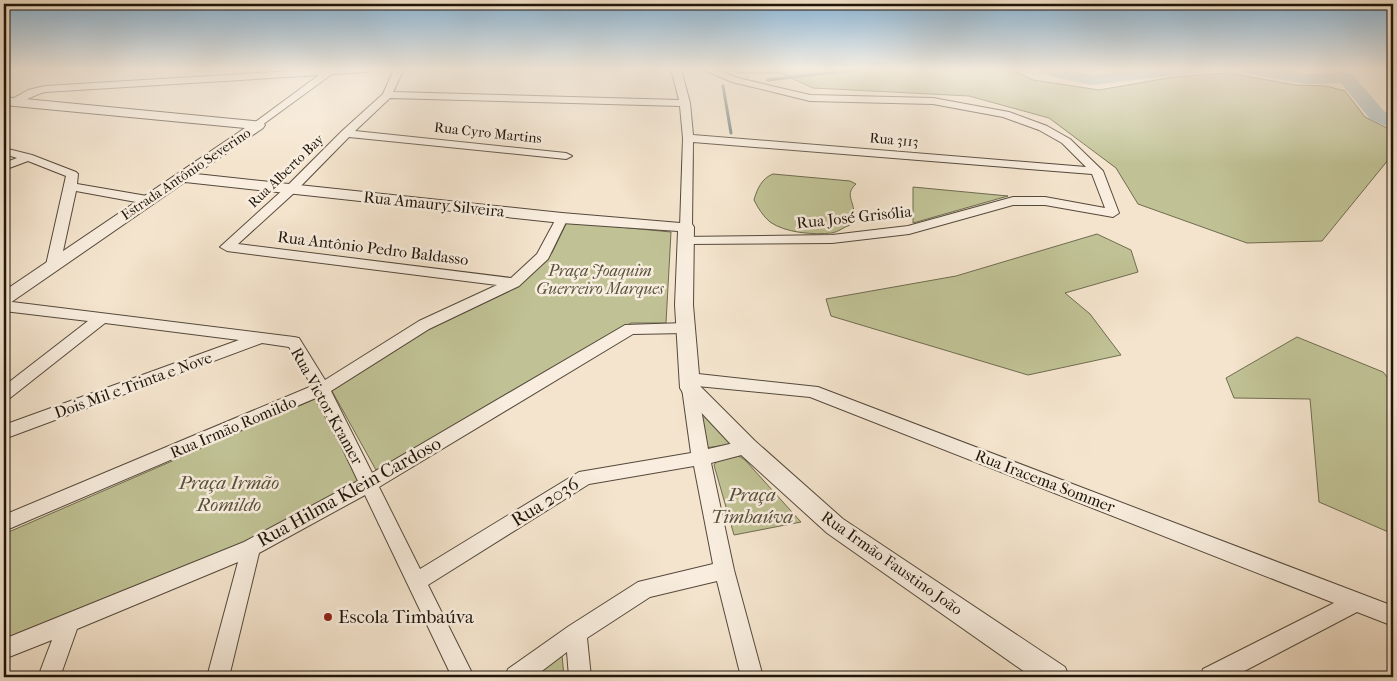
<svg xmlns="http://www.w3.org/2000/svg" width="1397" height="681" font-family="'IM FELL French Canon',serif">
<rect width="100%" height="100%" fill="#f4e4cd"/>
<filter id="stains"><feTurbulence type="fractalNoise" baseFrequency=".004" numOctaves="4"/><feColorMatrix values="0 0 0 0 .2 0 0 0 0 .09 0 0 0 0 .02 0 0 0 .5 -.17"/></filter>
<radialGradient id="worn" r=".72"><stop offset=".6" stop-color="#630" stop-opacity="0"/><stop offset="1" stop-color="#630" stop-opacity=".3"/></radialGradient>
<g fill="#c0c295" stroke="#6f6c50">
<polygon points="729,69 1011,69 1033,80 1099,90 1174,77 1229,73 1295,85 1326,86 1345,91 1365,117 1393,131 1393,154 1322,241 1247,243 1138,204 1116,168 1049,118 969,96 813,88 780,73 737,73"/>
<path d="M773,174L850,181L856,184C845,194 853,200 854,212C854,215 851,221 850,225C844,227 838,232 832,233C813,235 786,233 770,222C763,216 758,208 754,200C757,189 762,178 773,174Z"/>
<polygon points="913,187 1008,196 913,223"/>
<polygon points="567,222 671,232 666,323 631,323 376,470 332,391 430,329 518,287 552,253"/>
<polygon points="1097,234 1131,250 1138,272 1065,293 1090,314 1121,355 1028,375 831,316 826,299 956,276"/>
<polygon points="1297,337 1383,372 1393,384 1393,534 1319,502 1310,399 1234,398 1226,378"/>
<polygon points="315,399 359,480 252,542 4,640 4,534"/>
<polygon points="698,403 733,444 705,448"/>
<polygon points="739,456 745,460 801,522 734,535 714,465 717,461"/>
<polygon points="562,655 564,677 535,677"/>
</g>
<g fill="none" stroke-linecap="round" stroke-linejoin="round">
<g stroke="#6d7979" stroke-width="3">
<polyline points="768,80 862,69"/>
<polyline points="723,86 731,133"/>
</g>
<g fill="#a1bcc3" fill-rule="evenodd">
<polygon points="1035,69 1066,69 1091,75 1148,69 1196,69 1193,73 1187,74 1091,85 1038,73"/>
<polygon points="1241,69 1278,69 1305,74 1345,72 1351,73 1384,111 1393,116 1393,129 1370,119 1341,83 1305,84 1250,74 1244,73"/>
</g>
<g stroke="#54493b" stroke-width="2">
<g id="minor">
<path d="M325,69H373L368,72L332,74L258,128L254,127L253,125L254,123L319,75L45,92C33,95 24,102 12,105L7,102L28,90L45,86Z"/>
<polygon points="394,69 404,69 393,92 679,100 671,69 681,69 690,103 693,135 1086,167 1062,143 1039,130 1003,117 933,104 810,101 732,82 702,69 715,69 738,78 810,95 933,98 1009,112 1047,126 1070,139 1103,171 1119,213 1113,217 1045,205 1013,205 909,234 832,243 685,244 680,243 679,240 680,237 832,235 908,226 1013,197 1045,197 1105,208 1092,174 693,142 692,227 686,231 680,227 683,138 680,106 390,98 355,131 566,153 572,156 566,159 349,137 294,193 238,244 511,278 537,254 558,215 562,214 568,218 548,259 519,286 429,329 331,391 372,473 625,325 685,323 690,324 692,328 690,332 685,333 633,334 379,487 420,569 579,472 691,453 682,388 685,384 681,379 683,375 689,373 818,387 1393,606 1393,626 1357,612 1233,677 1200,677 1203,669 1334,603 810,397 697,386 708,449 747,440 753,442 756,447 753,452 711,463 734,570 763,677 741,677 717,581 650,597 587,638 591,677 569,677 567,652 534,677 505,677 508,669 569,626 638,582 713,564 694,466 589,484 428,585 474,677 452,677 365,495 259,553 229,677 207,677 238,562 77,629 60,677 38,677 52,640 4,659 4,639 244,542 358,481 318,397 4,531 4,515 312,386 289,347 262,343 4,439 4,425 239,340 105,323 10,398 4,400 4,386 88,321 4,311 4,301 294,337 299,338 325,380 419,321 497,285 227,251 220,247 286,187 342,131 383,94"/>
<polygon points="4,148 32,155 76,172 78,174 77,184 147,196 153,200 147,204 76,191 60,265 58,268 48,268 46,265 66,176 28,161 4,170 4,163 17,158 4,154"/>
</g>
</g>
<g stroke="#54493b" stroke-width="2">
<polygon id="tertiary" points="4,97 263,122 265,125 263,128 196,174 562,213 692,224 694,227 693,305 700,386 755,441 843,519 1065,667 1069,677 1032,677 827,533 739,453 683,393 680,388 675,305 678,231 562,223 185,182 10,303 4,305 4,291 245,128 4,105"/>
</g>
<use href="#minor" fill="#f8edde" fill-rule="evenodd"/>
<use href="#tertiary" fill="#f8edde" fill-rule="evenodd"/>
</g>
<linearGradient id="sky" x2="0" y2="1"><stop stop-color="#8bb7d9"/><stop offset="0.42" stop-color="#faf3e8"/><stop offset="1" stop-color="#faf3e8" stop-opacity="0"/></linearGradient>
<rect width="1397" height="164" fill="url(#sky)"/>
<circle fill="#8f2418" stroke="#f8edde" stroke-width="2" cx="328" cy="617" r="5"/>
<g text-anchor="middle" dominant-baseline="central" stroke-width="5" stroke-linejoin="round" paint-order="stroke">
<g font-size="14" fill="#1e150a" stroke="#f8edde">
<text transform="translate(488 133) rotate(6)">Rua Cyro Martins</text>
<text transform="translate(894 140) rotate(5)">Rua 3113</text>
<text transform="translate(286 171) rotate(-44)">Rua Alberto Bay</text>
<text transform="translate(186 174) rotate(-34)">Estrada Antônio Severino</text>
</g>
<g font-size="16" fill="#1e150a" stroke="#f8edde">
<text transform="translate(434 204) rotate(6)">Rua Amaury Silveira</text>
<text transform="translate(854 217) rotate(-6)">Rua José Grisólia</text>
<text transform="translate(373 248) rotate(7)">Rua Antônio Pedro Baldasso</text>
<text transform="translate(133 385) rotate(-20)">Dois Mil e Trinta e Nove</text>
<text transform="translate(327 406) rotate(61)">Rua Victor Kramer</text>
<text transform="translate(233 427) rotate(-23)">Rua Irmão Romildo</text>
<text transform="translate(1045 481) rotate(21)">Rua Iracema Sommer</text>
<text transform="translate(892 563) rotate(35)">Rua Irmão Faustino João</text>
</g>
<g font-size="16" font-style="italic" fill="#57523b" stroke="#f8edde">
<text x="600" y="270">Praça Joaquim<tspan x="600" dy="18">Guerreiro Marques</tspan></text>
</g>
<g font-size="19" font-style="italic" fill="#57523b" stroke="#f8edde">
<text x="229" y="483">Praça Irmão<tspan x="229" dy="22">Romildo</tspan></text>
<text x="752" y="495">Praça<tspan x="752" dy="22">Timbaúva</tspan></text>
</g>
<g font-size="19" fill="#1e150a" stroke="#f8edde">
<text transform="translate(349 492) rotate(-29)">Rua Hilma Klein Cardoso</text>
<text transform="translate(545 502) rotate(-32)">Rua 2036</text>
</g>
<g font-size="19" fill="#1e150a" stroke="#f8edde" text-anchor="start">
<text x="338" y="617">Escola Timbaúva</text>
</g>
</g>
<rect width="1397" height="681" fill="none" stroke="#f4e4cd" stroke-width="20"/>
<rect x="5" y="5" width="1387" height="671" fill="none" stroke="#1e150a" stroke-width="2.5"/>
<rect x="10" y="10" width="1377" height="661" fill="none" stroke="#1e150a"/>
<rect width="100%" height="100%" filter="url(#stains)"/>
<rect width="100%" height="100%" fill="url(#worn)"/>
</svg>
